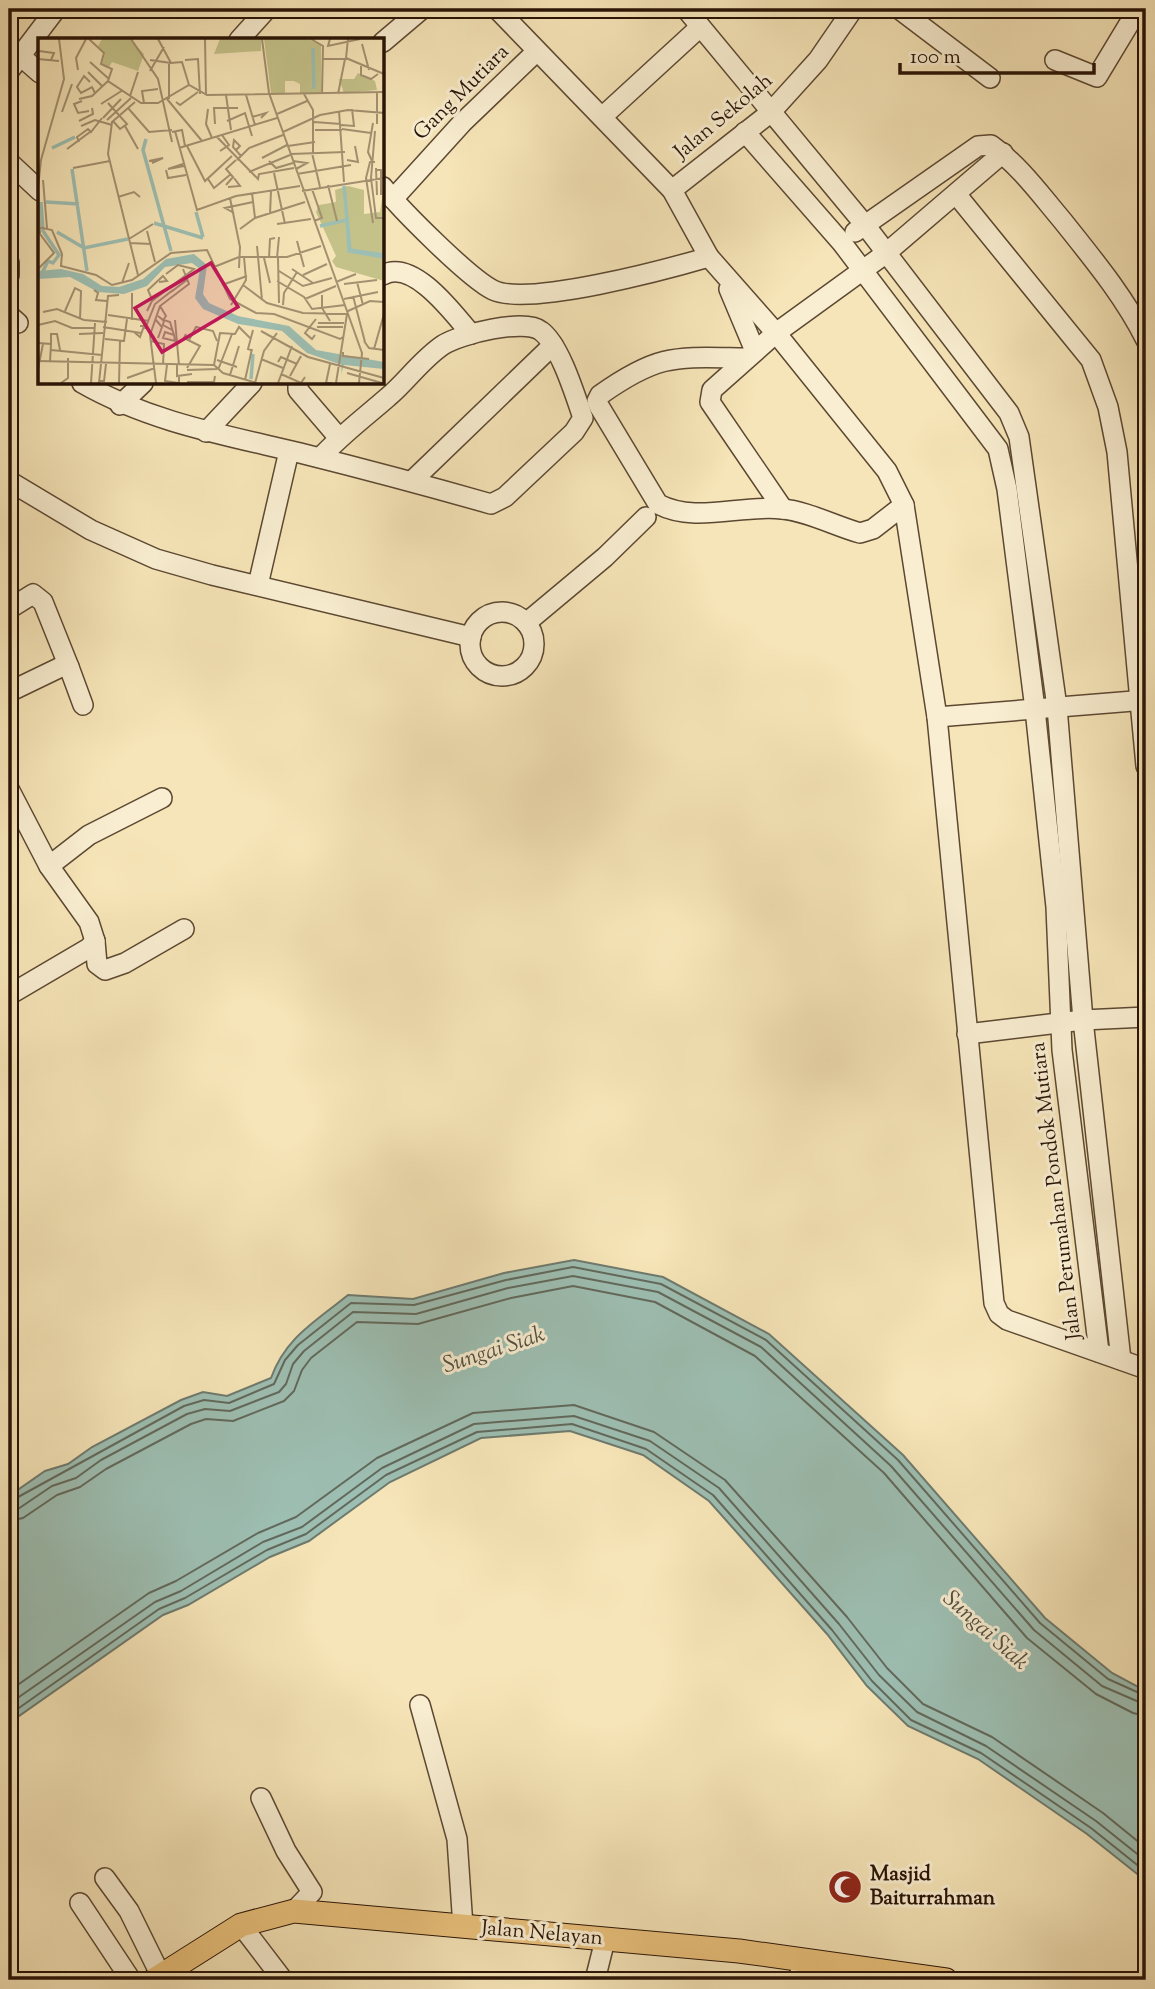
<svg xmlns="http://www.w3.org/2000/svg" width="1155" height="1989" font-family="'Sorts Mill Goudy',serif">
<rect width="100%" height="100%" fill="#f6e5b8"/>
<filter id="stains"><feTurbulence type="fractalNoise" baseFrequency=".00286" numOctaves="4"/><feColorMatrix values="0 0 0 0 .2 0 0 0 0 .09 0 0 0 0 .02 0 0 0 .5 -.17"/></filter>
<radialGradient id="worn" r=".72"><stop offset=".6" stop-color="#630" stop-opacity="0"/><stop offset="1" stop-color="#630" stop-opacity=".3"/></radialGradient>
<path fill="#9dbfb3" stroke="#6e7a6e" stroke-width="2" d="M574,1260L663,1277L769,1334L903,1455L1045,1618L1112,1673L1146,1691V1881L1087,1834L978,1759L908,1726L867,1686L827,1634L709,1501L643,1455L570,1431L481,1438L390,1482L309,1541L270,1557L188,1605L163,1615L9,1723V1496L45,1471L68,1464L92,1447L181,1400L203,1392L227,1396L271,1378C286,1337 315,1322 348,1295L413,1299L504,1273Z"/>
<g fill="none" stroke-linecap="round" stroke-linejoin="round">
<g stroke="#62695c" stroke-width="2">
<polyline points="9,1502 184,1406 204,1400 229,1403 274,1384 285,1360 298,1345 351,1303 414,1305 506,1280 573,1267 661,1284 766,1340 898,1460 1040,1623 1108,1679 1146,1696"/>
<polyline points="9,1510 18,1509 52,1486 76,1478 101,1460 187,1414 205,1409 230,1411 279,1392 286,1384 293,1364 304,1351 353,1312 416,1314 508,1288 573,1276 658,1292 761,1347 891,1466 1034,1630 1102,1686 1146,1705"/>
<polyline points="9,1521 23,1518 57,1495 80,1487 106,1469 191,1424 206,1419 233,1421 284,1401 294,1391 302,1370 311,1358 357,1322 418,1324 511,1298 573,1286 655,1302 755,1356 884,1473 1027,1638 1096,1694 1133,1713 1146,1716"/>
<polyline points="9,1691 149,1593 176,1581 258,1533 296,1517 377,1458 473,1413 574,1405 654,1432 725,1480 847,1617 887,1668 923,1704 992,1737 1103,1813 1146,1848"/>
<polyline points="9,1704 155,1602 181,1591 263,1542 302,1527 382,1468 474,1424 574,1416 650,1441 719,1488 839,1624 879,1675 917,1712 986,1746 1096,1821 1146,1861"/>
<polyline points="9,1715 159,1609 185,1598 267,1550 306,1534 386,1475 477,1432 572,1424 646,1449 713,1495 832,1630 872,1681 911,1720 981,1753 1091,1828 1146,1872"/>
</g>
<g stroke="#5c4832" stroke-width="22">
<g id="minor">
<polyline points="497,9 672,190 709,257 776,333 887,471 904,505 937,717 994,1303 999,1314 1007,1320 1146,1369"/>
<polyline points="686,9 865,225 1009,413 1019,437 1057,707 1083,1020 1121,1360"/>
<polyline points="899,9 990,78"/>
<polyline points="239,40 267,9"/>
<polyline points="383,42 422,9"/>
<polyline points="9,46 40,73"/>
<polyline points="1055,60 1097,77 1138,9"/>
<polyline points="9,71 56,9"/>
<polyline points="602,117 699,28"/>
<polyline points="745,132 842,243 998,449 1007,489 1035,709 1056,907 1062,1050 1099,1352"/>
<polyline points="9,162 40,191"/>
<path d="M383,187C401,210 469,278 493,290C528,307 668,269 709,257"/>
<polyline points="672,190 770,113 818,60 853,9"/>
<polyline points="956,194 1091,360 1108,407 1117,452 1146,766"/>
<polyline points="393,199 462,123 537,51"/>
<path d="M855,232L978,146L991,145C1019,165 1040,194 1062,220C1093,259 1124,296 1146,340"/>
<polyline points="9,263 9,275"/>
<path d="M383,275C413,258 454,314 471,334"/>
<polyline points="729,289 755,351"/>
<polyline points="9,315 18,323"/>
<path d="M745,358C676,357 659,353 600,395L597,401L599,406L658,504C696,524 741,504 782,509C807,511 835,526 860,533L873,529L904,505"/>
<path d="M82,383C150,422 225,435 300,453C364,469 428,486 491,504L505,497L574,432L583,418C575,395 560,345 541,331C525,318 460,334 443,345C422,359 406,382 388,397C364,418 341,435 320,458"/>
<polyline points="298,383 298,390 339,438"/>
<polyline points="120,405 143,383"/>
<polyline points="206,432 252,383"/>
<polyline points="9,481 91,530 156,559 212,575 471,637"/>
<polyline points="412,481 553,345"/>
<polyline points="783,509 710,402 712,390 776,333 885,254 1003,153"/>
<polyline points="258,585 289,451"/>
<polyline points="9,609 33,594 43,602 69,667"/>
<circle cx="502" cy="644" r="32"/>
<polyline points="526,623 605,557 646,517"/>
<polyline points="9,692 65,665 69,667 83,705"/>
<polyline points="937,717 1146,700"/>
<polyline points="9,789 49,866 89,922 95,941 89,948 9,995"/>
<polyline points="49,866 89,835 162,798"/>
<polyline points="95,941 97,964 105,970 125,963 184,929"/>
<polyline points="967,1034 1083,1020 1146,1017"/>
<polyline points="420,1705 457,1839 463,1927"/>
<polyline points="261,1798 286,1851 312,1892 294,1911"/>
<polyline points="105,1878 129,1911 163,1980"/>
<polyline points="80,1903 131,1980"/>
<polyline points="241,1925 283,1980"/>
<polyline points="595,1980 605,1940"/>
<polyline points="798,1980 804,1959"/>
</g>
</g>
<g stroke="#281306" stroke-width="25">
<polyline id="major" points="154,1980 241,1925 294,1911 739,1951 946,1980"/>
</g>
<use href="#minor" stroke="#f9eed1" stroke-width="19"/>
<use href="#major" stroke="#ebc27c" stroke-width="23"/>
</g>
<defs>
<g id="mosque-disc" transform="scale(1.75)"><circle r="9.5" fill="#8f2418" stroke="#f9eed1"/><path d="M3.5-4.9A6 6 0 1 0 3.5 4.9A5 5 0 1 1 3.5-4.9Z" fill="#fff"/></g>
</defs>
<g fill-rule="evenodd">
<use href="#mosque-disc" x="845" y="1887"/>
</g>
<g text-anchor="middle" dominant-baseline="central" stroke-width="6" stroke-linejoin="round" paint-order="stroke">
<g font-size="21" fill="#281306" stroke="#f9eed1">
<text transform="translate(462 93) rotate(-45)">Gang Mutiara</text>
<text transform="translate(724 117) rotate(-40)">Jalan Sekolah</text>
<text transform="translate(1057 1191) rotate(-97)">Jalan Perumahan Pondok Mutiara</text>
<text transform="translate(542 1934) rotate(5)">Jalan Nelayan</text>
</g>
<g font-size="21" font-weight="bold" fill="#281306" stroke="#f9eed1" text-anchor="start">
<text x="870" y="1875">Masjid<tspan x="870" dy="24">Baiturrahman</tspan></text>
</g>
<g font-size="23" font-style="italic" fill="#514f43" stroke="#f9eed1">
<text transform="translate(494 1351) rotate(-18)">Sungai Siak</text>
<text transform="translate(985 1631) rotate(42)">Sungai Siak</text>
</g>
</g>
<g transform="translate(38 38)">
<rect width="346" height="346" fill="#f6e5b8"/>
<path d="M64,1H92L106,16L100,33L74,24L71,29L64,26L67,16L60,8ZM182,1H223V13L176,16ZM226,1H270L283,7V55H262V46L256,43H247V55H233ZM320,35L337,43L339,52L306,55L301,41H316ZM310,148L326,152V176L342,174L345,153L346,243L298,229L294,223L298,218L278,174L281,167L298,164L297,152Z" fill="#c4c289"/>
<path d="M156,216L169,227L165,256L171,265L200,278L251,288L278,312L346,324V331L306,327L303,336L304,327L269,315L244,293L200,286L165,271L157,260L162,231L154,225L127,229L109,248L86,256L60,254L32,239L0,241V233L23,231L45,236L64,248L81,249L105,241L128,221Z" fill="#9dbfb3"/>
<path fill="none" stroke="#9dbfb3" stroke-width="3.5" d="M275,10L276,51M108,101L105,112L133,213M14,110L37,99M34,131L49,233M306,148L312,212L346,217M3,164L5,193L21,217L15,225L10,223L4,235M8,164L41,166M158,174L165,199M116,185L165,200M282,188L309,182L311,213L346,219M19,194L46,210L90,201M213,341L215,316"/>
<path fill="none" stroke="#a49171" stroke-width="2" d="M51,1L66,15L63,26L74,31L70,43L103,65H120L151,47L169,57L346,54M93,1L120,41L134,104M120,1L133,25L144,24L151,47M167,1L168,57M224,1L231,55L324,315L321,345M273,1L285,8L284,56M292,1L290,8L322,1M310,1L308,20L346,36M324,6L331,32M1,13L16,15L13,22M0,21L21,23M284,21H307L300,56M112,22L133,25M147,22L160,21L162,56M52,24L71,41M323,28V37L333,41L340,36M40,32L38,20L48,1M112,33L126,9M50,34L65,49M52,44L46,38L39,49L43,55L54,49L57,55M339,55V86M266,56L275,72V115M188,57L193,92M208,57L217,87M92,58L100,34M41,61L54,58L70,43M129,61L164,103M131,61V25M44,63L36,66L40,75L51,73M97,64L74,84L70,116L100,237M138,64L142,67L160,54M70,65L89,86L82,91L75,83M106,65L104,53L120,51M63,66L85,52M90,70L111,94L134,92M170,71L168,86L174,100M301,73L306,144M24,74L34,46M239,76L269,63M214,79L228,75L223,80M65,80L83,61M69,82L93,60M41,83L55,76L54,70M189,83L207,75L214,98M276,84L303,86M177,86L176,70H200M303,87L316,88L314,71M43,88L57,82L74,87M87,88L100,111M304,91L333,95M277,92H304M137,93L159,172L198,158L262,148M337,93L333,140L338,180H346M134,94L144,92L147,108M245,94L282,77L310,72L346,75V79M178,98L220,141L221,136L256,130M41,104L39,99L50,91L53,94L64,80M149,108L167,143L194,118M250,108L277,104M141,110L239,80M29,111L52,94M198,112L202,108L196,102L195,109L203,118M182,113L191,107L184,97M274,115L282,149M253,116L307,114M224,120L249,107M199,122L211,110L245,97M309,122L320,124L317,108M111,123L125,120L114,125M231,123L238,130L255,125M255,123L269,125L258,131M334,123L330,114L335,85M145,126L130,131L146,128M35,130L72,123M338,130L339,157M128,132L130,140L148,137M339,132H343V157M211,134L252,117M236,135L247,186M259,136L313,127M170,141L176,150L193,136M5,142L9,190M188,147L195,139L188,131L198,122M290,147L299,183M190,149L202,148L196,140M0,150L3,122L26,41L21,1M274,151L284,180L276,183M0,153L2,196L16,215L0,231M264,153L346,140M214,155L217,180M80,159L96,154L102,159M192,160L202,209L201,230M196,175L187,170L215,164M232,176L233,153M335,185L328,140L332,124H337M239,186L273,181M0,189L14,192L24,216L23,228L58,237L74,247L94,242L133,215L169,212L192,261L218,275L236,276L302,301L305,299M202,191L217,180L267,164M109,193L117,224M91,201L115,186M259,203L266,229M92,205L113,206M219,208L224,262M226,220L232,245M231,220L232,201L237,200M239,220L241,199M240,220L241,265M176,229L201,219H249L283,208M254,231L275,245M241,233L265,248L294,240M265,237L289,226M239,243L266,259L274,271L307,267M298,244L318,236M319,244L325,267M84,245L91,225M306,246L339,242M184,247L209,238M205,247L229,265L265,275L309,276M56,252L60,255L58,262L69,263M133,254L150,241M284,257V270L292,283M315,258L327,304M113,259L110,252L125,238L129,243L121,244M267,261L298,248M306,261L340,254M193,267L208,242L206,219M245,267L246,255L259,234M27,273L37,250L43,253L42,281M109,273L114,263L156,231L140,227L128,236M310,273L332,263L346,264M5,274L19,271L46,282L69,284M70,277L111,283M120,278L125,282L128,278L122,268M117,281L124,289L120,300M94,282V255M137,282L141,327M280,285H306M0,287L17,283L34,290H56M65,289L103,295M279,289H305M107,291L117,266L135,252M134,292L125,287L126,282L132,284L136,297L137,303L125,300L127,294L136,297M223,293L270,319L346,340M96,294L102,299L106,288H102M41,296L65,295M148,296L146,300L162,308L149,330M277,297L274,301L267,295L278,281M67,301L86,303L89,281M151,302L158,289L175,293L179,303M113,303L126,306L125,327M326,303L331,310L346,312M0,305L13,306L12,324M13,306V296H19L22,312M336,311L346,276M13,312L64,317M213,312L210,311L215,292M305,314V318L331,321M223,321L245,330M179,322L199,329M0,323L176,327L185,335L219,345M240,324L243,319L259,326M292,326L288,345H294M129,327L127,343L141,345V339M139,327V338L154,336M176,327L182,295L197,296L201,289L213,301M0,331L5,306M149,332L179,331M180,332L194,296M309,335L344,345M243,336L263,345L267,339M192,337L201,308M252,338L263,318M89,340L117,330M207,342L214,311M61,343H66L68,326M149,344H176L177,338M23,345L30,340V320M53,345L57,285M61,345L70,258L81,257M81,345L82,303M118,345L112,297L122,268L151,246L145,231M217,345L226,313L239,295M240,345L254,308M298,345L309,276"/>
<path fill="#c2185b" fill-opacity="0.15" stroke="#c2185b" stroke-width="3.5" d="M173,225L200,269L124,314L97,270Z"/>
<rect width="346" height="346" fill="none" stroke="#281306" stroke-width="3.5"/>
</g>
<rect width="1155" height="1989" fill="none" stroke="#f6e5b8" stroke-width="35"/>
<rect x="10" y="10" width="1134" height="1968" fill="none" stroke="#281306" stroke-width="3.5"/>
<rect x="18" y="18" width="1120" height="1954" fill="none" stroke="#281306" stroke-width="2"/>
<path d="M900 63v10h194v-10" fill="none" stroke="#281306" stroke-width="3.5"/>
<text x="910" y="63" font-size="21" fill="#281306" stroke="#f9eed1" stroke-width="5" paint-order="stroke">100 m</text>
<rect width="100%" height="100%" filter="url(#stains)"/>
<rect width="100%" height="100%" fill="url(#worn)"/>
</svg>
